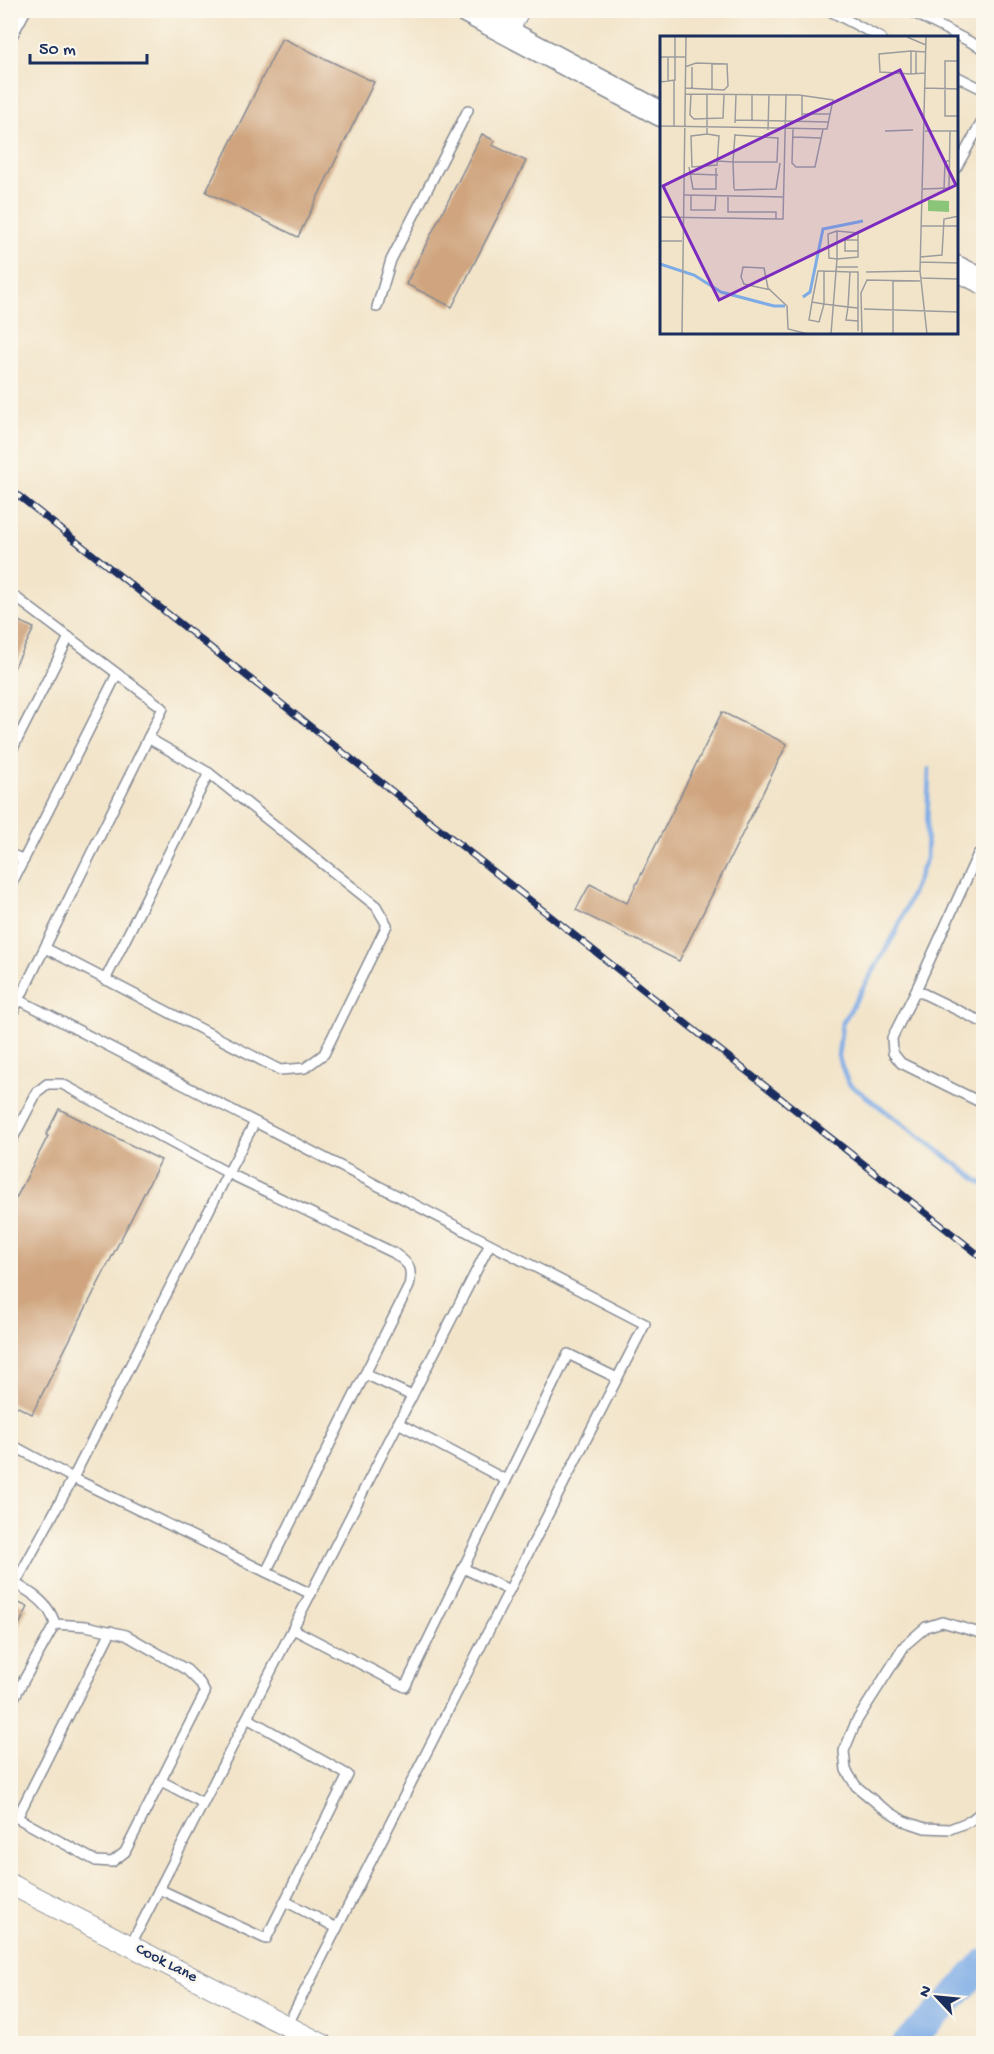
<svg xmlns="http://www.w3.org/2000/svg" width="994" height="2054" font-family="'Gochi Hand',sans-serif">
<rect width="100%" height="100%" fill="#fbf7ec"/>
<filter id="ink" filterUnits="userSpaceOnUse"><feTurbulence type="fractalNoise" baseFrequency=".0167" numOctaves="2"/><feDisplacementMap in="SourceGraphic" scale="12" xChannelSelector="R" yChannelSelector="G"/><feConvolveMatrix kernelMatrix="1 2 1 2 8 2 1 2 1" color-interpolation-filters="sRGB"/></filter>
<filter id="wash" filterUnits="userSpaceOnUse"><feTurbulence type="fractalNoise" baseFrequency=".008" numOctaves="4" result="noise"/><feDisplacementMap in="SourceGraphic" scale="24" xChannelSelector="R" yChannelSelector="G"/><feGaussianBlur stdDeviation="1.35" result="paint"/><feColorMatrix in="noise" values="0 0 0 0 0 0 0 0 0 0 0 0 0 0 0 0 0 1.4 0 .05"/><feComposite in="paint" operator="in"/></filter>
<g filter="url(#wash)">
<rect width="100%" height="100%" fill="#f2e4c9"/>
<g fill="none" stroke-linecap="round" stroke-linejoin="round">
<polyline stroke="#7cabe6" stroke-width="4.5" points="929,769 926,859 896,932 842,1024 838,1056 848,1083 984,1185"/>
<polyline stroke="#7cabe6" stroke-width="28" points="905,2044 944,2007 984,1963"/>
</g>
<g id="blocks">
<g fill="#cfa47e">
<polygon points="282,38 374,82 298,237 206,192"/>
<polygon points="482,134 495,141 492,145 526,161 452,307 406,284"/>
<polygon points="10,617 34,628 10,676"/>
<polygon points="722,712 787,744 679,961 576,910 590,884 627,903"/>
<polygon points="59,1109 161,1160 32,1414 10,1403 10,1210 48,1136 46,1135"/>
<polygon points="10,1599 28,1607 10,1643"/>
</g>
</g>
</g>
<g filter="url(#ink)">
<use href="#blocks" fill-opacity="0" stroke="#868a94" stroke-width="1.5"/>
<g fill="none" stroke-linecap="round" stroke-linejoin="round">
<g stroke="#868a94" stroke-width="12">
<g id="service">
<polyline points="828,10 881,38"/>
<polyline points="908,10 984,49"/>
<polyline points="10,40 26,10"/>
<polyline points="956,76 984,90"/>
<polyline points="956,168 984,118"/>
<polyline points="377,307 391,260 468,110"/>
<polyline points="10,593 163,708 10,1018"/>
<polyline points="10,754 69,637"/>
<polyline points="984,853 978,854 916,990 984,1023"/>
<polyline points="10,854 24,860"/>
<polyline points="10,887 117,674"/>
<polyline points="45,948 280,1070 305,1068 324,1054 387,925 376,906 209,773 148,738"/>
<polyline points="105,980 209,773"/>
<polyline points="916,990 892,1038 893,1053 901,1063 984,1104"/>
<polyline points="10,995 645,1324 287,2026"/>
<path d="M255,1122L228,1173L394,1253C409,1264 413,1267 409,1286L266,1572L311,1594"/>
<polyline points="10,1144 37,1092 47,1084 62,1084 228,1173 73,1478 266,1572"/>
<polyline points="365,1374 412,1396"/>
<polyline points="398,1423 506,1480"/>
<polyline points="10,1444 73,1478 15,1584"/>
<polyline points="463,1568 509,1590"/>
<polyline points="293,1629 405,1687 568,1354 617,1378"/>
<polyline points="984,1634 942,1622 926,1627 905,1645 856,1722 844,1751 846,1770 856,1786 879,1805 904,1821 925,1828 950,1829 970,1821 984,1810"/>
<path d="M10,1705L55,1624C49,1602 30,1592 11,1581"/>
<polyline points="161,1781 203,1803"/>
<polyline points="10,1814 96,1861 112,1862 125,1852 205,1693 200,1683 187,1670 126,1635 86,1626 55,1624"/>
<polyline points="17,1818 111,1631"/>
<polyline points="159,1889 266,1939 348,1775 247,1718"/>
<polyline points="285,1901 337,1928"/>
<polyline points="130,1946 490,1244"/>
</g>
</g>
<g stroke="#868a94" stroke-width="22">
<g id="minor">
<polyline points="508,32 519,10"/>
<polyline points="10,1884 322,2044"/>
</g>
</g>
<g stroke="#868a94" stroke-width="27">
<g id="tertiary">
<polyline points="465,10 661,114"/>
<polyline points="956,268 984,282"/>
</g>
</g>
<use href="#service" stroke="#fff" stroke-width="9"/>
<use href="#minor" stroke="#fff" stroke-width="20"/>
<use href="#tertiary" stroke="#fff" stroke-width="24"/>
<g stroke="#1b2f5e" stroke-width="7">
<polyline id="rail" points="10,489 984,1259"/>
</g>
<use href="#rail" stroke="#fbf7ec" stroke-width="4.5" stroke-dasharray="14" stroke-linecap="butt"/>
</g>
</g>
<g text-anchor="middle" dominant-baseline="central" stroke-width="5" stroke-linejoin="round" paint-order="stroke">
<g font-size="16" fill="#1b2f5e" stroke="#fbf7ec">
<text transform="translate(166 1964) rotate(27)">Cook Lane</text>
</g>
</g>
<g transform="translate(660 36)">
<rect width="298" height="298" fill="#f2e4c9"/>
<path d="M268,164L289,165V176L268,175Z" fill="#8ac57a"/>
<path fill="none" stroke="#7cabe6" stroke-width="3" d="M0,228L34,239L61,256L114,270H125M143,261L150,256L163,193L203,185"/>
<path fill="none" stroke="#9c9c9e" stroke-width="1.5" d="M247,1L266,9M266,1L260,235L267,298M0,21H26M299,25H285V80H299M52,27V54M256,37V16M265,37L251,38V15L266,16M251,38L220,36L219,18L251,15M0,46L15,44V1M8,46V21M25,52L64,54L68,50L67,28L36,27L25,31M32,52V31M265,52L299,53M31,58L30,79L34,83L63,82L64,59M142,78H170M142,80V60M75,84L169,86M92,84V58M75,87L76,59M0,90L167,93L173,64L139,59L25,58M14,91V45M133,93L132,127L136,131H155L163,93M108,94L109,58M225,95L253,94M265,95H299M298,95L299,113M47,98L59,100L57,129L32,131L31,100L47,98V59M133,101L162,102M58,125L73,126L75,98M29,131L33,153H56V132M31,138L58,139M74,153L73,126H117L118,102L75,99M263,153L289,152L290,95M74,154L116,153L120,127M284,154L285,126L290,124M23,159L124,161M31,159V174H55L56,159M68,160V176H116V183M0,181L123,183L126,58M261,190H299M0,205H22M198,215H185V204H198M260,221L282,219L284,183L299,180M260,226L299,227M177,231H198M164,235L190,236M206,236L260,235M260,242L299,243M111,254L84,248L81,241L83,231L104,232L108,252L127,270L128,293L148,298M152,266L158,235H164V268L152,266L149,284L159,286L164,268L188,271L186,284L198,285V295M204,273L299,276M198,285V272L188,271L190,236H198V272M22,298L26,1M171,298L177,223L198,221V197L177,195V223L169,222L168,198L177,195M202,298L201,257L207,244L260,245M233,298V245"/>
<path fill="#7b2cbf" fill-opacity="0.15" stroke="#7b2cbf" stroke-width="3" d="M240,34L296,149L59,264L3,150Z"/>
<rect width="298" height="298" fill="none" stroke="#1b2f5e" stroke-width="3"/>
</g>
<rect width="994" height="2054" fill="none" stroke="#fbf7ec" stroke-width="36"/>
<g transform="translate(937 1997) rotate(296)" stroke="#fbf7ec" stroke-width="4.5" paint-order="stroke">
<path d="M0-4.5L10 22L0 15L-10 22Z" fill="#1b2f5e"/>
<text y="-9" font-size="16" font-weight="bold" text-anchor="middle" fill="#1b2f5e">N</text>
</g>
<path d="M30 54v9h117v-9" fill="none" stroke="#1b2f5e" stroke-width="3"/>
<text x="39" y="54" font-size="18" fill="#1b2f5e" stroke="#fbf7ec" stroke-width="4.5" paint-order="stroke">50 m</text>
</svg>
